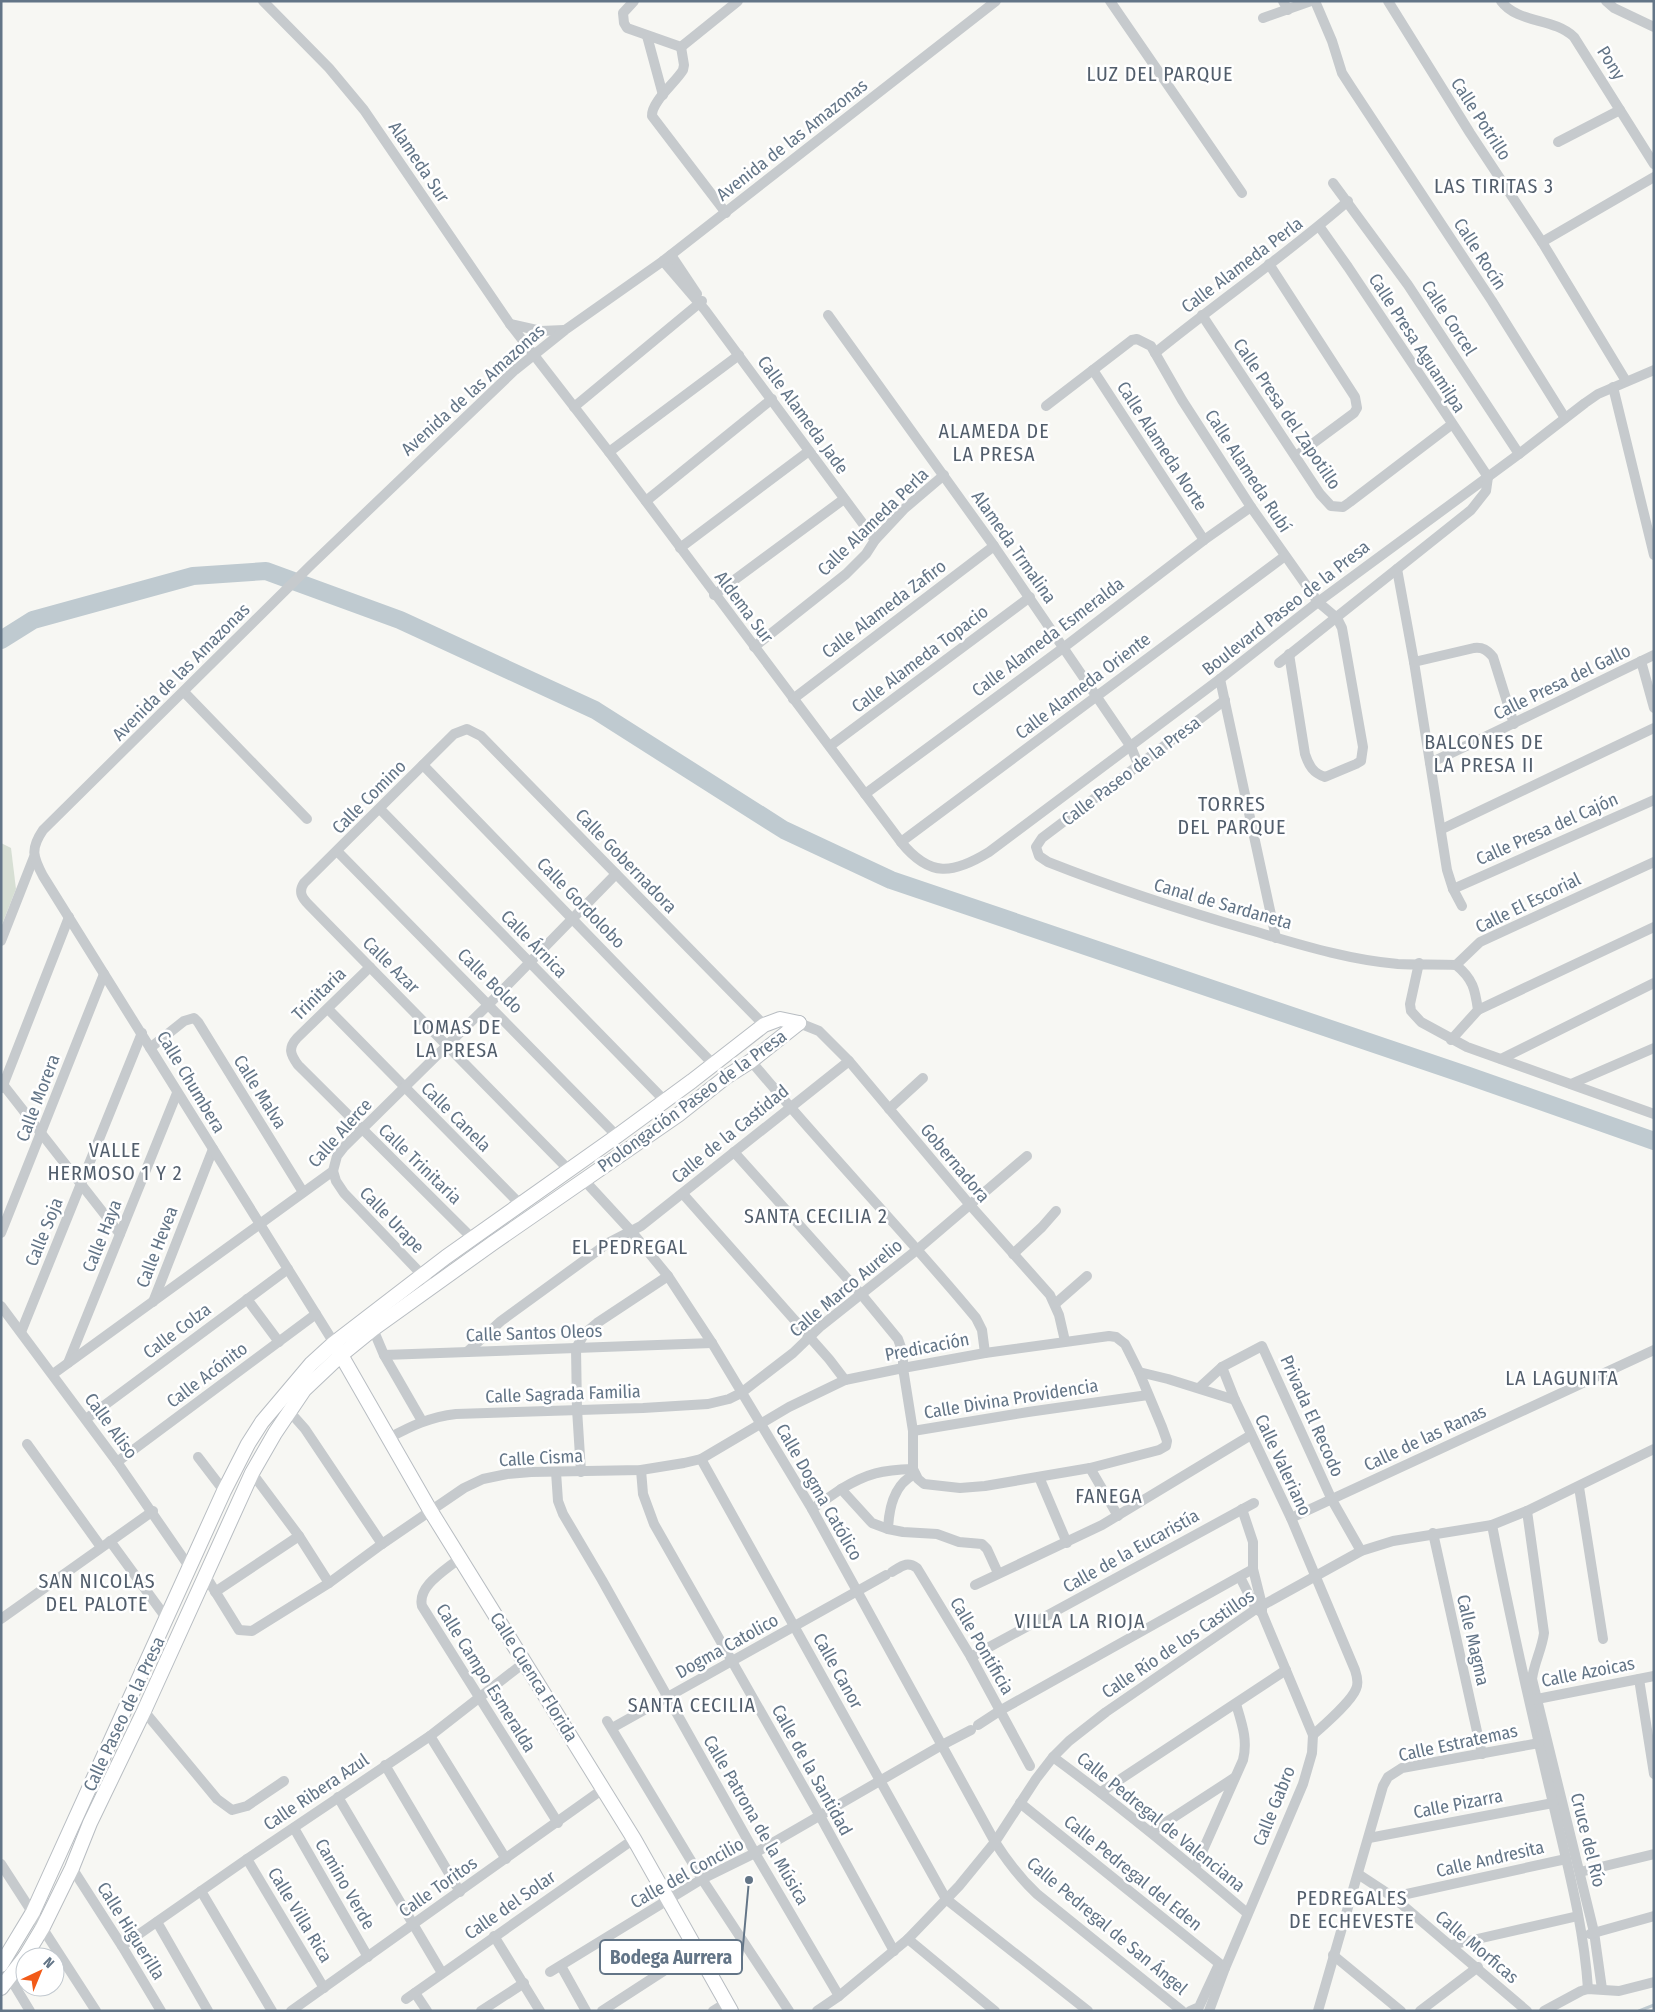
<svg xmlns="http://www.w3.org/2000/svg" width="1655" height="2012" font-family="'Fira Sans Condensed',sans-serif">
<rect width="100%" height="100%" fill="#f7f7f3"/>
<polygon fill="#d7dfd4" points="1,843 11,848 16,889 1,927"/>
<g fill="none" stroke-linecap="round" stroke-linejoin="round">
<polyline stroke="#bfcad0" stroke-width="3" points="1639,2011 1654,2005"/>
<polyline stroke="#bfcad0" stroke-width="18" points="1,640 33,620 193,576 266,571 400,620 595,710 784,830 891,880 1469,1076 1654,1141"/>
<g stroke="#b8bdc2" stroke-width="16">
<g id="secondary">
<polyline points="337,1348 430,1510 634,1839 731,2011"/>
<polyline points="25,1957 43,1927 72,1868 90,1823 144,1711 252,1473 275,1433 304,1390 341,1355 373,1329 493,1243 678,1115 726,1077 751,1061 799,1023"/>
<polyline points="1,1965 33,1912 224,1491 248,1444 262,1422 311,1364 334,1343 446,1257 617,1136 692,1081 764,1025 780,1019 799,1023"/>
<polyline points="1,1988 25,1957"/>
</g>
</g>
<g stroke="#c6cacd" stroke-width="10">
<path d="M263,1L329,68L364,110L510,324L609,452L901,842C930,878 953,874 989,852L1220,679L1318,602L1519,454L1585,403L1598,394L1654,370"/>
<polyline points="634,1 623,13 624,23 627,28 681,47 738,1"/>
<polyline points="1110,1 1242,193"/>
<polyline points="1283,1 1288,10"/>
<polyline points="1315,1 1332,41 1342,73 1351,87 1492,301 1565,418"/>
<polyline points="1388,1 1470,133 1542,242 1626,381"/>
<path d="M1501,1C1518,24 1553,17 1574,37L1654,164"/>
<polyline points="1606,1 1614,8 1654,27"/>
<polyline points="1263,18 1311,1"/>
<polyline points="647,36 663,95"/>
<path d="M681,47L684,65L683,70C676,82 651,102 652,116L726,213"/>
<polyline points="1558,142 1620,110"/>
<polyline points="1333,183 1408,285 1519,454"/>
<polyline points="1319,226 1348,267 1488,477"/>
<polyline points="1542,242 1654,177"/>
<polyline points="671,255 697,294"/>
<polyline points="663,261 705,310 875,540"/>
<polyline points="1269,264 1355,397 1357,408 1354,413 1296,456"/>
<polyline points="828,315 994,546 1131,747 1138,764"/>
<polyline points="1202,315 1320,494 1331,506 1343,507 1350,502 1451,425"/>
<polyline points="510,324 541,331 564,330"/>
<path d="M1155,353C1219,301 1286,255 1348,201"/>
<polyline points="1093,370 1204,540"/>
<polyline points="1613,387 1654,555"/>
<path d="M1046,406L1132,340L1137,339L1151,346L1182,400L1251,507L1318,602L1337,618L1342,628L1363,747L1361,761L1356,764L1325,777C1313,773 1309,766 1305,754L1289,654"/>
<polyline points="574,407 702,301"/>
<polyline points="609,452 739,355"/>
<polyline points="646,501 772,399"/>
<polyline points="680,548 809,451"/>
<polyline points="1397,569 1414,662 1447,870 1453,889 1462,906"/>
<polyline points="714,595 844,499"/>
<polyline points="754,647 846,574 866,554 875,540 904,509 944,475"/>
<polyline points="1641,661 1654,708"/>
<path d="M1414,662L1474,648C1483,647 1487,650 1493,657L1514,724"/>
<polyline points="1279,663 1471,510 1486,491 1488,477"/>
<polyline points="1220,679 1276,938"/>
<polyline points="184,692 307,819"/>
<polyline points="793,699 994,546"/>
<path d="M1225,700L1042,838L1036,847L1039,856L1048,862C1114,888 1181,910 1250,930C1298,944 1348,960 1398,964C1417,965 1437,964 1456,965L1480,942L1654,862"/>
<polyline points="830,746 1030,597"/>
<path d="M1430,763C1505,728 1579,691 1654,655"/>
<polyline points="423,765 714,1065"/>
<polyline points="865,794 1063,648 1204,540 1251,507"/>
<polyline points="380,809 665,1101"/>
<polyline points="1442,829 1654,728"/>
<polyline points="901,842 1285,556"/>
<polyline points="337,851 617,1136"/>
<polyline points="1453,889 1654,800"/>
<polyline points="1,941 34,857"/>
<polyline points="1419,963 1410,1004 1411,1011 1421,1022 1467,1047 1654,1114"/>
<path d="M370,967L297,1038C288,1048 290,1054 298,1065L472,1238"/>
<polyline points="328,1009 520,1204"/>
<polyline points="1478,1010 1654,927"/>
<polyline points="799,1023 819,1031 849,1061 970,1205 1050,1295 1059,1315 1065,1341"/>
<path d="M1451,1040L1478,1010C1475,989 1473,979 1456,965"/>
<polyline points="150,1048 184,1021 194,1018 198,1022 303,1192"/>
<polyline points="1501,1059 1654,983"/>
<path d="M751,1061C824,1149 903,1230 976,1318L982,1330L985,1353"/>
<polyline points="1,1082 120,1234"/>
<polyline points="1571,1084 1654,1048"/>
<polyline points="2,1088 69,917"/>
<polyline points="889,1109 923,1078"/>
<path d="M569,1170L309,905C302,898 298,892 304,883L454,734L467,729L481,736L764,1025"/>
<polyline points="333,1171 336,1181 344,1193 426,1279"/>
<path d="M584,1180L631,1231L668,1276L712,1343L812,1509L995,1842C1007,1861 1020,1878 1037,1894L1182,2011"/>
<polyline points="683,1194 829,1359 845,1380"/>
<polyline points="1,1233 104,974"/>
<polyline points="1013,1254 1042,1227 1056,1211"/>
<polyline points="247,1299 279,1342"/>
<polyline points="153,1302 213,1149"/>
<polyline points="1055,1304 1087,1276"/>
<polyline points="1,1306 117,1462 190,1568"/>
<polyline points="373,1329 384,1355 712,1343"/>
<polyline points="21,1332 142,1033"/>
<path d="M334,1343L43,876C33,857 30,849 43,830L311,565L515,370L565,330L663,261L996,1"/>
<polyline points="467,1352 501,1321 608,1243 641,1226 849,1061"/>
<polyline points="384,1355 422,1421"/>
<polyline points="68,1363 177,1093"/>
<path d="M1222,1367L1235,1400L1291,1518L1355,1670C1357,1676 1359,1683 1356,1689C1351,1702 1324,1725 1313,1735"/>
<polyline points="1139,1372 1168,1379 1235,1400"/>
<polyline points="53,1374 333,1171 337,1156 344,1147 489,1004 616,874"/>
<polyline points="1199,1388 1222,1367 1262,1346 1332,1500 1361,1551"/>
<polyline points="289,1411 305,1429 382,1544"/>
<polyline points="86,1419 288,1269"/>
<polyline points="913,1431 1028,1412 1148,1395"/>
<path d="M389,1438C411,1426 430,1417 456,1414L643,1408L708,1404L729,1399L741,1393L793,1353L821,1326L918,1249L1027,1156"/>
<polyline points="27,1444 101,1547"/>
<polyline points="198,1457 224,1491"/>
<polyline points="701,1459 946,1899 1088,2011"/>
<polyline points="117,1462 316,1314"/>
<polyline points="1090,1468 1118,1516"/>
<polyline points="641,1470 643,1494 654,1524 820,1816 894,1951"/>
<polyline points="556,1472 558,1501 563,1514 602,1580 755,1853 839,1996"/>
<polyline points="581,1472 577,1409 576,1348 585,1333 597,1323 668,1276"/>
<polyline points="252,1473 299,1536 329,1583"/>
<polyline points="1039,1477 1067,1543"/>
<polyline points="1579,1487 1603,1639"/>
<path d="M841,1489C868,1473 882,1470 913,1469"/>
<polyline points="812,1509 841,1489 872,1523 888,1529 903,1532 937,1534 959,1542 982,1544 987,1549 998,1573"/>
<path d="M1527,1511L1544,1633C1542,1649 1534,1663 1532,1679L1594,1932L1602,1989"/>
<polyline points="1291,1518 1654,1350"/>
<path d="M1492,1525C1510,1618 1531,1711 1553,1803C1567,1864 1584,1926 1588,1989"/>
<path d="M888,1529C889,1507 894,1484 915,1474"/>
<polyline points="1433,1533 1482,1754"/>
<polyline points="110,1541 167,1619"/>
<path d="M460,1558C446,1570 417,1586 422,1606L558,1823"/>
<path d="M892,1572C902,1566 907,1561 917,1568L971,1657L1030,1766"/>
<polyline points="205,1575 239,1630 252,1631 329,1583 382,1544 464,1488 483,1479 507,1474 531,1472 641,1470 684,1463 701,1459 789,1407 845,1380 903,1368 985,1353 1109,1336 1116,1337 1125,1344 1139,1372 1162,1427 1167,1441 1166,1446 1159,1450 1090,1468 985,1486 960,1488 924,1484 918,1479 913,1469 913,1431 903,1368 903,1353 898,1339 861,1294 734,1152"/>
<polyline points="1240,1577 1256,1609 1261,1612"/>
<polyline points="975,1585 1102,1525 1251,1435"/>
<polyline points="215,1592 299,1536"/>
<polyline points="1,1619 153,1511"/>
<polyline points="971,1657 1254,1503"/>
<polyline points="1639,1679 1654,1774"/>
<polyline points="1532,1700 1654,1676"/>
<polyline points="144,1711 217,1799 232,1810 247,1806 284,1781"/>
<polyline points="607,1721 702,1879 789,2011"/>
<polyline points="978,1725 1001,1710 1253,1569"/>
<polyline points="612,1728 886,1575"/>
<polyline points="430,1736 506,1859"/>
<path d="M1053,1757C1120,1806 1184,1859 1247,1913"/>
<polyline points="385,1765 460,1892"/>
<polyline points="1101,1792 1286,1670"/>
<polyline points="338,1797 442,1973"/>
<polyline points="1020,1803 1225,1968"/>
<polyline points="294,1828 368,1957"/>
<polyline points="1151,1832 1234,1778"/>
<polyline points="1369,1838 1553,1803"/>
<polyline points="247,1859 324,1988"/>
<polyline points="1,1864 96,2011"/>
<polyline points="72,1868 122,1946 161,2011"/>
<path d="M1195,1868L1243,1760C1248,1740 1242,1724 1236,1704"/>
<polyline points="1580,1872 1654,1854"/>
<polyline points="1358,1874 1393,1897 1527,2011"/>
<polyline points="201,1891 272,2011"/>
<polyline points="1393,1897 1566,1859"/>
<polyline points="157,1922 208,2011"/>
<polyline points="1590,1934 1654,1916"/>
<polyline points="494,1936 540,2011"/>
<polyline points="908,1939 995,2011"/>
<polyline points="1451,1945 1578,1916"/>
<polyline points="122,1946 247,1859 430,1736 525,1662"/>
<polyline points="1333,1955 1401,2011"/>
<polyline points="561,1966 586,2011"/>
<polyline points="550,1972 702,1879 755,1853 942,1745 971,1730"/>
<polyline points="10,1978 30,2011"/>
<polyline points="415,1993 427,2011"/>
<polyline points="406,1999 634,1839"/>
<polyline points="291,2011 603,1789"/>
<polyline points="481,2011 524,1983"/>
<polyline points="602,2011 696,1950"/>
<polyline points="713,2011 726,2003"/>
<polyline points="817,2011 839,1996 908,1939 959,1886 995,1842 1036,1779 1053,1757 1069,1741 1106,1712 1256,1609 1361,1551 1393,1541 1492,1525 1527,1511 1654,1449"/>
<polyline points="1190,2011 1199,2007 1219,1964"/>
<polyline points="1209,2011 1225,1968 1303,1784 1312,1753 1313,1735 1262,1613 1262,1605 1253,1569 1253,1542 1242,1509"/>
<polyline points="1318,2011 1383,1786 1388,1777 1402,1768 1539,1743"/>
<polyline points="1420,2011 1478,1967"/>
<polyline points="1544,2011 1581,1991 1588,1989 1619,1991 1654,1982"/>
</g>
<use href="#secondary" stroke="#fff" stroke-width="14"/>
</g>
<g text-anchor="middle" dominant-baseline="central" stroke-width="5" stroke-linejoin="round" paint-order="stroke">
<g font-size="18" fill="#637587" stroke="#fff">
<text transform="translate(1611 63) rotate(58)">Pony</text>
<text transform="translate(1481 119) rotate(57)">Calle Potrillo</text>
<text transform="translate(792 140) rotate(-38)">Avenida de las Amazonas</text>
<text transform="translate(419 162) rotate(56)">Alameda Sur</text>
<text transform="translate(1480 254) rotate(57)">Calle Rocín</text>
<text transform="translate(1242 265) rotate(-37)">Calle Alameda Perla</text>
<text transform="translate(1449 318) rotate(57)">Calle Corcel</text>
<text transform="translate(1417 343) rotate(57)">Calle Presa Aguamilpa</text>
<text transform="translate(473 390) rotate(-42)">Avenida de las Amazonas</text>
<text transform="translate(1287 414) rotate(56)">Calle Presa del Zapotillo</text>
<text transform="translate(803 415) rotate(54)">Calle Alameda Jade</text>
<text transform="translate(1162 446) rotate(57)">Calle Alameda Norte</text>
<text transform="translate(1248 471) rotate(57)">Calle Alameda Rubí</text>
<text transform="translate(873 522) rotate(-44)">Calle Alameda Perla</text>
<text transform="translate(1014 547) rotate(55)">Alameda Trmalina</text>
<text transform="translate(744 607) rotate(53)">Aldema Sur</text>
<text transform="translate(1286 608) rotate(-38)">Boulevard Paseo de la Presa</text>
<text transform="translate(884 609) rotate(-37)">Calle Alameda Zafiro</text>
<text transform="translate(1048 637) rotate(-37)">Calle Alameda Esmeralda</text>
<text transform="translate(920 659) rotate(-37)">Calle Alameda Topacio</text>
<text transform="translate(181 672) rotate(-45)">Avenida de las Amazonas</text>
<text transform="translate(1562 682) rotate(-26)">Calle Presa del Gallo</text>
<text transform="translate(1083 686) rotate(-37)">Calle Alameda Oriente</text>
<text transform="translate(1131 771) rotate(-37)">Calle Paseo de la Presa</text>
<text transform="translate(369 797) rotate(-45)">Calle Comino</text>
<text transform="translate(1547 829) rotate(-24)">Calle Presa del Cajón</text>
<text transform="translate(626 861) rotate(46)">Calle Gobernadora</text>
<text transform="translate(581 903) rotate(46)">Calle Gordolobo</text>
<text transform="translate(1528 903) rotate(-26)">Calle El Escorial</text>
<text transform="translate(1223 904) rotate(16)">Canal de Sardaneta</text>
<text transform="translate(534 944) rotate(46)">Calle Árnica</text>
<text transform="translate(391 965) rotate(45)">Calle Azar</text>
<text transform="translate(490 981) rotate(45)">Calle Boldo</text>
<text transform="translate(319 994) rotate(-44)">Trinitaria</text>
<text transform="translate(191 1082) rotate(59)">Calle Chumbera</text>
<text transform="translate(260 1092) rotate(58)">Calle Malva</text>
<text transform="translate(38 1098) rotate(-69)">Calle Morera</text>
<text transform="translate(692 1101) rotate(-36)">Prolongación Paseo de la Presa</text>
<text transform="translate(456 1117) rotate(45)">Calle Canela</text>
<text transform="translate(340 1133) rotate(-48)">Calle Alerce</text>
<text transform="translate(730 1134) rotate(-39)">Calle de la Castidad</text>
<text transform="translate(955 1163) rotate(50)">Gobernadora</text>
<text transform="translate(420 1164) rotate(44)">Calle Trinitaria</text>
<text transform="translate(392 1220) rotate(46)">Calle Urape</text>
<text transform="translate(44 1232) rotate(-68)">Calle Soja</text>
<text transform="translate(102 1236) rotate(-68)">Calle Haya</text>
<text transform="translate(157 1247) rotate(-69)">Calle Hevea</text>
<text transform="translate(846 1288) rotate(-40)">Calle Marco Aurelio</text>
<text transform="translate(177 1331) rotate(-37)">Calle Colza</text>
<text transform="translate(534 1333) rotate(-2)">Calle Santos Oleos</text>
<text transform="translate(927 1347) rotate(-11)">Predicación</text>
<text transform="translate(207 1375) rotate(-37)">Calle Acónito</text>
<text transform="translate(563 1394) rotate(-2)">Calle Sagrada Familia</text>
<text transform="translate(1011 1399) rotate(-9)">Calle Divina Providencia</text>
<text transform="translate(1312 1416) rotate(66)">Privada El Recodo</text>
<text transform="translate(111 1426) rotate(54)">Calle Aliso</text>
<text transform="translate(1425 1438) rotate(-25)">Calle de las Ranas</text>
<text transform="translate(541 1458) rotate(-3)">Calle Cisma</text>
<text transform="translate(1283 1465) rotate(65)">Calle Valeriano</text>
<text transform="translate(819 1492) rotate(60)">Calle Dogma Católico</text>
<text transform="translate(1131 1551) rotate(-29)">Calle de la Eucaristía</text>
<text transform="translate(1473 1640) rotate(77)">Calle Magma</text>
<text transform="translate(1178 1644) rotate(-34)">Calle Río de los Castillos</text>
<text transform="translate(727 1646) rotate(-29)">Dogma Catolico</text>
<text transform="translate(982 1646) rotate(60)">Calle Pontificia</text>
<text transform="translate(838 1671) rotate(61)">Calle Canor</text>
<text transform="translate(1588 1672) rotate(-11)">Calle Azoicas</text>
<text transform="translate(534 1677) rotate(58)">Calle Cuenca Florida</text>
<text transform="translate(486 1678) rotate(58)">Calle Campo Esmeralda</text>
<text transform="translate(124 1714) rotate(-65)">Calle Paseo de la Presa</text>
<text transform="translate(1458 1743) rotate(-12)">Calle Estratemas</text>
<text transform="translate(812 1770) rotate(61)">Calle de la Santidad</text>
<text transform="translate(316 1792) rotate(-34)">Calle Ribera Azul</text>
<text transform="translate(1458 1804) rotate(-11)">Calle Pizarra</text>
<text transform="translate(1274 1806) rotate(-68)">Calle Gabro</text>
<text transform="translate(756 1820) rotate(60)">Calle Patrona de la Música</text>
<text transform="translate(1161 1822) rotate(39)">Calle Pedregal de Valenciana</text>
<text transform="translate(1588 1840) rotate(76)">Cruce del Río</text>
<text transform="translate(1490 1859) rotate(-13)">Calle Andresita</text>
<text transform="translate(687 1873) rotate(-29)">Calle del Concilio</text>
<text transform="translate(1133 1873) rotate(39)">Calle Pedregal del Eden</text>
<text transform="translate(345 1884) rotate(60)">Camino Verde</text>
<text transform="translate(438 1887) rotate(-35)">Calle Toritos</text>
<text transform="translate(510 1905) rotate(-35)">Calle del Solar</text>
<text transform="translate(300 1915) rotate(59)">Calle Villa Rica</text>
<text transform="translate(1107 1926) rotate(40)">Calle Pedregal de San Ángel</text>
<text transform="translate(131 1931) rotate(58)">Calle Higuerilla</text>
<text transform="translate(1477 1947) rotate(40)">Calle Morficas</text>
</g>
<g font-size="20" letter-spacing="1" fill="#525e6c" stroke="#fff">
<text x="1160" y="74">LUZ DEL PARQUE</text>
<text x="1494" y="186">LAS TIRITAS 3</text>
<text x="994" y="431">ALAMEDA DE<tspan x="994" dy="23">LA PRESA</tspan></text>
<text x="1484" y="742">BALCONES DE<tspan x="1484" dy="23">LA PRESA II</tspan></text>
<text x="1232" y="804">TORRES<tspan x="1232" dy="23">DEL PARQUE</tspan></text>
<text x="457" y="1027">LOMAS DE<tspan x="457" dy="23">LA PRESA</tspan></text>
<text x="115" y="1150">VALLE<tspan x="115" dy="23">HERMOSO 1 Y 2</tspan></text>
<text x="816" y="1216">SANTA CECILIA 2</text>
<text x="630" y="1247">EL PEDREGAL</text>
<text x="1562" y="1378">LA LAGUNITA</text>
<text x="1109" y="1496">FANEGA</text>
<text x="97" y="1581">SAN NICOLAS<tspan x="97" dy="23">DEL PALOTE</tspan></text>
<text x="1080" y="1621">VILLA LA RIOJA</text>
<text x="692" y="1705">SANTA CECILIA</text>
<text x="1352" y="1898">PEDREGALES<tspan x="1352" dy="23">DE ECHEVESTE</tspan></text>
</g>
</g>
<path fill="none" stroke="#637587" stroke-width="2" d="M749 1880L742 1957"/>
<circle fill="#637587" stroke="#fff" stroke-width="2" cx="749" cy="1880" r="5"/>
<rect fill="#fff" stroke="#637587" stroke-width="2" x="600" y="1940" width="142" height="34" rx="5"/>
<g font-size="19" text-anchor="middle" font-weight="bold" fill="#637587">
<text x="671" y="1964">Bodega Aurrera</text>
</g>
<rect width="1655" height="2012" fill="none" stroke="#637587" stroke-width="5"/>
<g transform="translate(40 1972) rotate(44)"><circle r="24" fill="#ffffff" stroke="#c1c8cf"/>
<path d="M0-4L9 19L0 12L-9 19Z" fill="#f25a18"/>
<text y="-8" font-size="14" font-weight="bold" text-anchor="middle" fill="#637587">N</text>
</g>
</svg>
